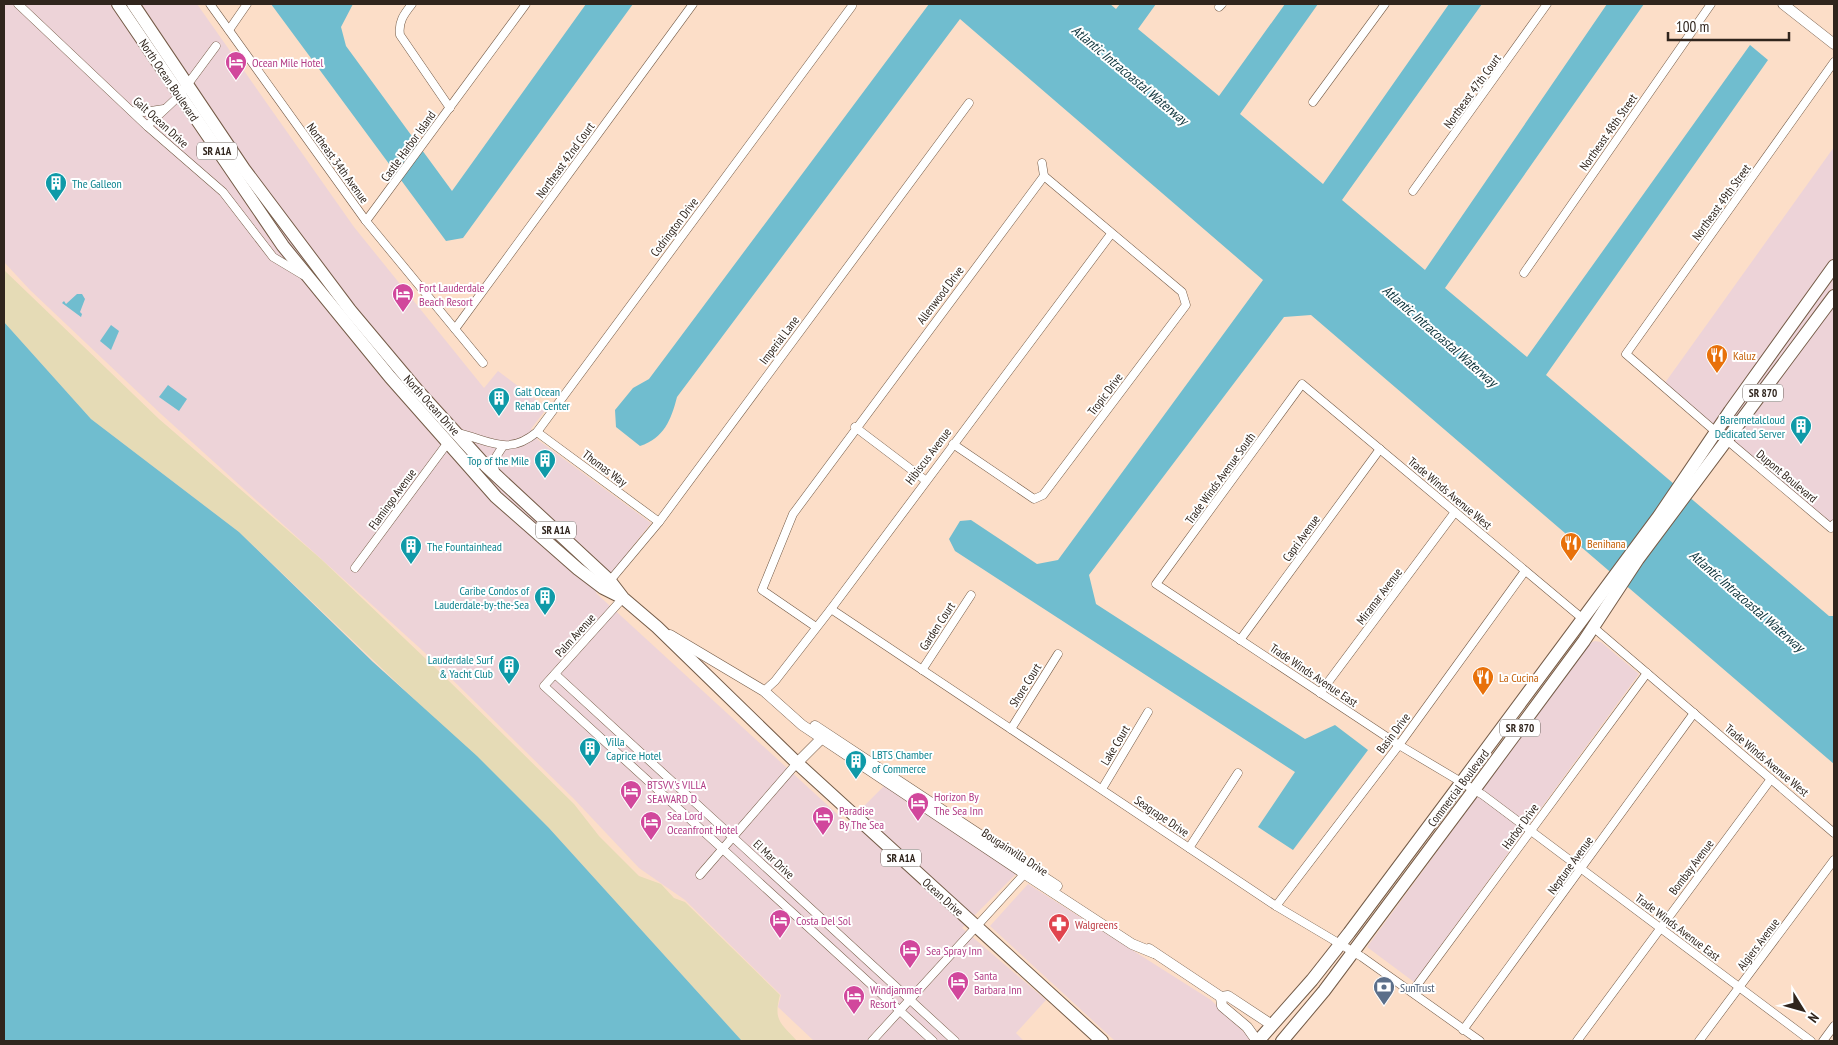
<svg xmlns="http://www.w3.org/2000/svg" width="1838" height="1045" font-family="'PT Sans Narrow',sans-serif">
<rect width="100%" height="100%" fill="#fcdec8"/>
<g fill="#edd3d8">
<polygon points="4,4 197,4 354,227 484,388 498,371 547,408 531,429 538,440 651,523 596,593 847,823 886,784 1016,874 962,928 1046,1000 1016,1033 1024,1041 814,1041 778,1007 781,995 685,900 639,868 574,799 423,651 161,414 30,290 4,262"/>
<polygon points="1834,147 1834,519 1828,526 1662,387"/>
<polygon points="1595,641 1601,642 1639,674 1414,982 1367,947 1590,643"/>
<polygon points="1028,884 1211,1000 1253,1041 1115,1041 990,926"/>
</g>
<path fill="#e5dbb6" d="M4,270L159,419L321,559L448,680L574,804L599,836L639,876L661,884L674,898L685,902L780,995C773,1021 781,1023 797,1041H742L549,828L239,532L91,419L4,322Z"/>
<g fill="#70bdcf">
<polygon points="271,4 353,4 341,27 346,46 452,191 586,4 633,4 463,238 446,241"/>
<path d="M929,4H1110L1116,9L1120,4H1156L1138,29L1219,96L1285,4H1318L1240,114L1323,184L1449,4H1482L1342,200L1425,270L1607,4H1644L1445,288L1527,357L1750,45L1768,60L1546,375L1829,616H1834V764L1311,315L1284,317L1089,575L1096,604L1305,739L1335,725L1368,750L1293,850L1258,827L1295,772L955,551L949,539L960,521L971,520L1037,564L1058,560L1263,280L960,19L677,397C671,420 664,438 640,446L616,427L615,410L633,388L649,379Z"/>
<polygon points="77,294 82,294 85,299 80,312 82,314 81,317 62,303 64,301 66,304"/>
<polygon points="4,322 91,419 239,532 373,662 477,756 549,828 742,1041 4,1041"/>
<polygon points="111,325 119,331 111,350 100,341"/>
<polygon points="168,385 187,399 179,411 159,397"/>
</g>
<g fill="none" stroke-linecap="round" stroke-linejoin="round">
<g stroke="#745b47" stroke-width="9">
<g id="minor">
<polyline points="18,4 147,126 223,192 273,257 303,275"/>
<polyline points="210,4 366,221 483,363"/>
<path d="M412,4C404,14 398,22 400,35L450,108"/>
<polyline points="1219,7 1222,4"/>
<polyline points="229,30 247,4"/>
<polyline points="1313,102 1385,4"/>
<polyline points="132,111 144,112 164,109"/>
<polyline points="147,126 179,96 216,46"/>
<polyline points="1413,191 1547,4"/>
<polyline points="366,221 526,4"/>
<polyline points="1524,273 1711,4"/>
<polyline points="455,329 693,4"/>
<polyline points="855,427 925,480"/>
<polyline points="537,432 659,522"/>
<polyline points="1716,432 1626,354 1834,62"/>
<path d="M457,433C490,440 507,457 537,432L852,6"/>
<polyline points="1728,441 1831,528 1834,524"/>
<polyline points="953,444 1034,499 1043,495 1186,305 1182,292 1044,176"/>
<polyline points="495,474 494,460 503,446"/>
<polyline points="355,568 449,441"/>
<polyline points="608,583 659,522 969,103"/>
<polyline points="623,598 544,686 933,1041"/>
<polyline points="831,609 1276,906 1362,957 1480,1041"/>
<polyline points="1583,619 1302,384 1156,584 1399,745 1483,795 1811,1041"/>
<polyline points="816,627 762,590 793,514 1044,176 1042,163"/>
<polyline points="1593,627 1834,833"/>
<polyline points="1240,640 1380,449"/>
<polyline points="922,670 971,595"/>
<polyline points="555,674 955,1041"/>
<polyline points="764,691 775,681 831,609 1111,234"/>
<polyline points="1320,693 1455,512"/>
<polyline points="1011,729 1058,654"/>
<polyline points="1102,789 1148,712"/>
<polyline points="1189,848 1238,773"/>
<polyline points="700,875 797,763"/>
<polyline points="1276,906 1399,745 1525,571"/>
<polyline points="1412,992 1647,673"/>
<polyline points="1463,1030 1694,713"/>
<polyline points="872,1041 1027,871"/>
<polyline points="1577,1041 1771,779"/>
<polyline points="1699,1041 1834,860"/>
<polyline points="1823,1041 1834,1026"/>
</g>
</g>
<g stroke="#745b47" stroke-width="11">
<g id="tertiary">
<polyline points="1783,4 1834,44"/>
<polyline points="670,635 764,691 802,725 1025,874 1132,944 1154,953"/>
<polyline points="815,726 1057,886"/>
<polyline points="797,763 826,734"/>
<polyline points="1149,949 1221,997"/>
<polyline points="1221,997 1228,996 1272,1025"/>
<polyline points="1221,997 1222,1006 1247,1027 1257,1041"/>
</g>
</g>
<g stroke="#745b47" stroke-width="14">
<g id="primary">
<polyline points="118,4 283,246 390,377 496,497 578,569 603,588 621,597"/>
<polyline points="133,4 244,169 350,310 418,391 485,465 610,581 623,598 657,627 797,763 1102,1041"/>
<polyline points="1258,1041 1312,980 1349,933 1461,783 1659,516 1730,411 1834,266"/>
<polyline points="1282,1041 1324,991 1474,790 1584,641 1638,559 1834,296"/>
</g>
</g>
<use href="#minor" stroke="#fff" stroke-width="8"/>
<use href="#tertiary" stroke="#fff" stroke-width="10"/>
<use href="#primary" stroke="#fff" stroke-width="12"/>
</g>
<defs>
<g id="hotel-pin" transform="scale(1.125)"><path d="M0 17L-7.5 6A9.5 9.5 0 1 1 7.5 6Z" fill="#d1479c" stroke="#fff"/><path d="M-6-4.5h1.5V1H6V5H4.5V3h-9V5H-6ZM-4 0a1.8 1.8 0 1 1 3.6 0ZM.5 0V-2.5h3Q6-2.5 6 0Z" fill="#fff"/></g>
<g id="building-pin" transform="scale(1.125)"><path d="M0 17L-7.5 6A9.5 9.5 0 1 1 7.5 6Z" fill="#0f9aa8" stroke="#fff"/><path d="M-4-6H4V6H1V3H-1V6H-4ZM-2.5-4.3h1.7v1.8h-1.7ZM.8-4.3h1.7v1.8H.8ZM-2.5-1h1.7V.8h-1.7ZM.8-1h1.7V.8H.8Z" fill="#fff"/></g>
<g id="restaurant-pin" transform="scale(1.125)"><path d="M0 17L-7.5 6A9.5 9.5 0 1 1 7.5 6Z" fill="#e8710a" stroke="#fff"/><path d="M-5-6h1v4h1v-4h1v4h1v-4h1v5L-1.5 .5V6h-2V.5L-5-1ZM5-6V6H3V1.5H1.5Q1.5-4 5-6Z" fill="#fff"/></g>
<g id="pharmacy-pin" transform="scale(1.125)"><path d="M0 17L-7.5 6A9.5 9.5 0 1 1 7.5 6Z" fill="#e0444e" stroke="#fff"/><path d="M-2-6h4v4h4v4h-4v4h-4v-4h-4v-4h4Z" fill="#fff"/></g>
<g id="bank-pin" transform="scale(1.125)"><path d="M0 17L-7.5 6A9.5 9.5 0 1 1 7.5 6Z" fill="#5c6f8a" stroke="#fff"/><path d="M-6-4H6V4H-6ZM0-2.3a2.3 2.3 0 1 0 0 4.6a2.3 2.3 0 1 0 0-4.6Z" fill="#fff"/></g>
</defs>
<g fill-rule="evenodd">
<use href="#hotel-pin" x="236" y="62"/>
<use href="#building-pin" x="56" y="183"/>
<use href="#hotel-pin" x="403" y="294"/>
<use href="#restaurant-pin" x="1717" y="355"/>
<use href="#building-pin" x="499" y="398"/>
<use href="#building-pin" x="1801" y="426"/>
<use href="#building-pin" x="545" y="460"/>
<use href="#restaurant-pin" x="1571" y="543"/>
<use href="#building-pin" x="411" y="546"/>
<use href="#building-pin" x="545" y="597"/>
<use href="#building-pin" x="509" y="666"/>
<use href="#restaurant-pin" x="1483" y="677"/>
<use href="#building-pin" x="590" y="748"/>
<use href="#building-pin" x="856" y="761"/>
<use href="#hotel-pin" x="631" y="791"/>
<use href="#hotel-pin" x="918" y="803"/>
<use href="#hotel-pin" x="823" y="817"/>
<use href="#hotel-pin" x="651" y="822"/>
<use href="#hotel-pin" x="780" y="920"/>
<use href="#pharmacy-pin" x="1059" y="924"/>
<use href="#hotel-pin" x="910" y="950"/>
<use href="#hotel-pin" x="958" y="982"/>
<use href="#bank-pin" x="1384" y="987"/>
<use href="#hotel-pin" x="854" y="996"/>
</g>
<g text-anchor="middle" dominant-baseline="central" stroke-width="4" stroke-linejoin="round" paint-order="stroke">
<g fill="#fff" stroke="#6e6661" stroke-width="1">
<rect x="197" y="142.5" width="40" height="17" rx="4"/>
<rect x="1743" y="384.5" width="40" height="17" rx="4"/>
<rect x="536" y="521.5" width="40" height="17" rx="4"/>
<rect x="1500" y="719.5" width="40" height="17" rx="4"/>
<rect x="881" y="849.5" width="40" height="17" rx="4"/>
</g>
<g font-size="11" font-weight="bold" fill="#30251d">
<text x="217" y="151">SR A1A</text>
<text x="1763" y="393">SR 870</text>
<text x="556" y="530">SR A1A</text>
<text x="1520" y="728">SR 870</text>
<text x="901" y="858">SR A1A</text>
</g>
<g font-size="12" fill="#b23c85" stroke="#fff" text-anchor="start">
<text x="252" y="62">Ocean Mile Hotel</text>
<text x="419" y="287">Fort Lauderdale<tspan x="419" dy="14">Beach Resort</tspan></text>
<text x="647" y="784">BTSVV's VILLA<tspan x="647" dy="14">SEAWARD D</tspan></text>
<text x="934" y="796">Horizon By<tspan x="934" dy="14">The Sea Inn</tspan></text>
<text x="839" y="810">Paradise<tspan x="839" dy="14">By The Sea</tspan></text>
<text x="667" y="815">Sea Lord<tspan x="667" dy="14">Oceanfront Hotel</tspan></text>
<text x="796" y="920">Costa Del Sol</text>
<text x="926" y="950">Sea Spray Inn</text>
<text x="974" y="975">Santa<tspan x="974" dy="14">Barbara Inn</tspan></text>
<text x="870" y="989">Windjammer<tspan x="870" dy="14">Resort</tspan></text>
</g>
<g font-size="12" fill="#30251d" stroke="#fff">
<text transform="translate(169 80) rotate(56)">North Ocean Boulevard</text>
<text transform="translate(1472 91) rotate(-54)">Northeast 47th Court</text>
<text transform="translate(161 122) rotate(42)">Galt Ocean Drive</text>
<text transform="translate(1608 132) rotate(-55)">Northeast 48th Street</text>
<text transform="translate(408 146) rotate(-54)">Castle Harbor Island</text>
<text transform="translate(565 160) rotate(-54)">Northeast 42nd Court</text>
<text transform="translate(338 163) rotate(54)">Northeast 34th Avenue</text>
<text transform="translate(1721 202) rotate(-54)">Northeast 49th Street</text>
<text transform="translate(674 227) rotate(-53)">Codrington Drive</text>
<text transform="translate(940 295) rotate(-53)">Allenwood Drive</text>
<text transform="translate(779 340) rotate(-53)">Imperial Lane</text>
<text transform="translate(1105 394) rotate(-53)">Tropic Drive</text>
<text transform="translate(432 405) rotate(48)">North Ocean Drive</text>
<text transform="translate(928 456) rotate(-53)">Hibiscus Avenue</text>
<text transform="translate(605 468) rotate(37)">Thomas Way</text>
<text transform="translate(1787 476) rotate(40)">Dupont Boulevard</text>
<text transform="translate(1220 478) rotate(-54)">Trade Winds Avenue South</text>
<text transform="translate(1450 493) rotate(40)">Trade Winds Avenue West</text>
<text transform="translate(392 499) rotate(-54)">Flamingo Avenue</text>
<text transform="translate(1301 538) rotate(-54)">Capri Avenue</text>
<text transform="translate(1379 596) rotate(-53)">Miramar Avenue</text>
<text transform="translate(937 626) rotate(-57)">Garden Court</text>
<text transform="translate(575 635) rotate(-48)">Palm Avenue</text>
<text transform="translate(1314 675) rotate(34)">Trade Winds Avenue East</text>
<text transform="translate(1025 685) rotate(-58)">Shore Court</text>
<text transform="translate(1393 733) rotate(-53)">Basin Drive</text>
<text transform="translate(1115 745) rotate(-59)">Lake Court</text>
<text transform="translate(1767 760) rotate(40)">Trade Winds Avenue West</text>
<text transform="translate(1458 788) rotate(-53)">Commercial Boulevard</text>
<text transform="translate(1162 816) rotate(34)">Seagrape Drive</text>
<text transform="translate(1520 826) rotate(-54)">Harbor Drive</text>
<text transform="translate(1015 852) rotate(33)">Bougainvilla Drive</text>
<text transform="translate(774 859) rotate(43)">El Mar Drive</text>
<text transform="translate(1570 865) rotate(-54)">Neptune Avenue</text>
<text transform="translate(1691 867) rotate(-53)">Bombay Avenue</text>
<text transform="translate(943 897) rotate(42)">Ocean Drive</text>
<text transform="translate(1678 927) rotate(37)">Trade Winds Avenue East</text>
<text transform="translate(1758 944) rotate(-53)">Algiers Avenue</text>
</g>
<g font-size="12" fill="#0d838f" stroke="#fff" text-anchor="start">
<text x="72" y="183">The Galleon</text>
<text x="515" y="391">Galt Ocean<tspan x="515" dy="14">Rehab Center</tspan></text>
<text x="1785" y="419" text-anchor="end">Baremetalcloud<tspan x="1785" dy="14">Dedicated Server</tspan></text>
<text x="529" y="460" text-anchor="end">Top of the Mile</text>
<text x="427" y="546">The Fountainhead</text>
<text x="529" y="590" text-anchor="end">Caribe Condos of<tspan x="529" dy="14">Lauderdale-by-the-Sea</tspan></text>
<text x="493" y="659" text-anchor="end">Lauderdale Surf<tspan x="493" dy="14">&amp; Yacht Club</tspan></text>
<text x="606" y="741">Villa<tspan x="606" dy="14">Caprice Hotel</tspan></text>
<text x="872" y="754">LBTS Chamber<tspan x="872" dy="14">of Commerce</tspan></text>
</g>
<g font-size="12" fill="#c56008" stroke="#fff" text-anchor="start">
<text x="1733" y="355">Kaluz</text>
<text x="1587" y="543">Benihana</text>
<text x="1499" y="677">La Cucina</text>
</g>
<g font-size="12" fill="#be3a42" stroke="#fff" text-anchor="start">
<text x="1075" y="924">Walgreens</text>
</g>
<g font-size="12" fill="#4e5e75" stroke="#fff" text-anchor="start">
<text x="1400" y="987">SunTrust</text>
</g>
<g font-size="14" font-style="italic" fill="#0c333b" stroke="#fff">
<text transform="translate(1130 75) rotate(40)">Atlantic Intracoastal Waterway</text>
<text transform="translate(1440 336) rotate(41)">Atlantic Intracoastal Waterway</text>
<text transform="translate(1747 601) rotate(41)">Atlantic Intracoastal Waterway</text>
</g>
</g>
<rect width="1838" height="1045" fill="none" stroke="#30251d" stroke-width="10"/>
<g transform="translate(1803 1010) rotate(127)" stroke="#ffffff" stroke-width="4" paint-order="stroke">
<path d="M0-4L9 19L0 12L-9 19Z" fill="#30251d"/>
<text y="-8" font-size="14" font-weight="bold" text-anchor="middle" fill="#30251d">N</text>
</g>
<path d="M1668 32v8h121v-8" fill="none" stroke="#30251d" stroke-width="2.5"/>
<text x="1676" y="32" font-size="15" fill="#30251d" stroke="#ffffff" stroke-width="4" paint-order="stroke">100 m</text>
</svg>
